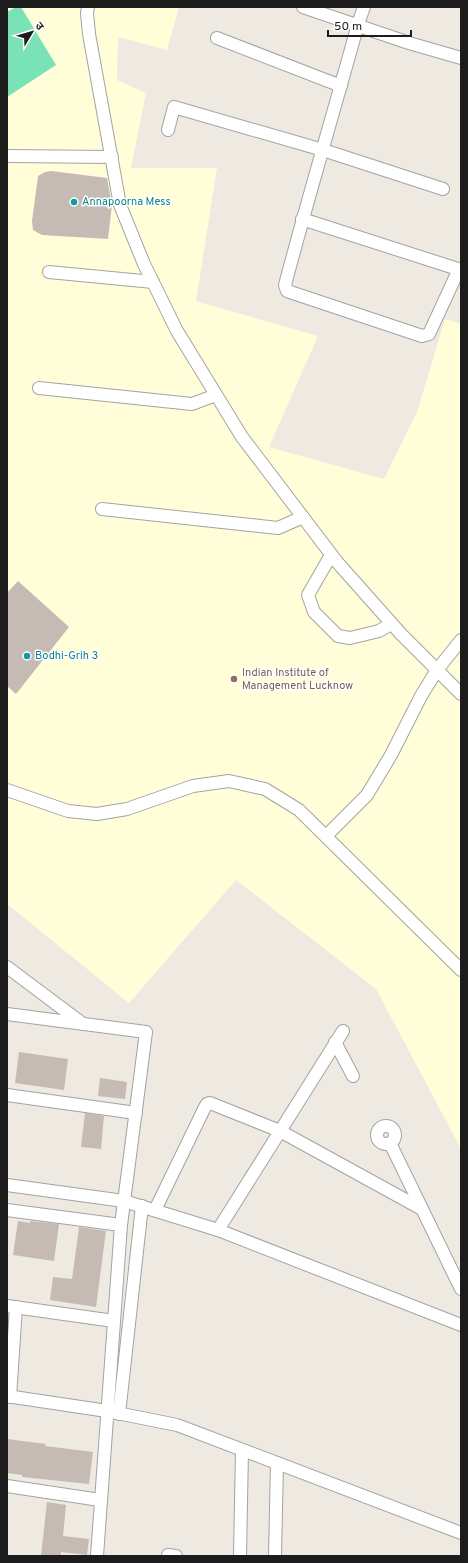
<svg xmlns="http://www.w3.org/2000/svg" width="468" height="1563" font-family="Overpass,'Noto Sans Devanagari',sans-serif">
<rect width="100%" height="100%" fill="#eee9e1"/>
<polygon fill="#fffed9" points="7,7 179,7 167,50 118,37 117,80 146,93 131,168 217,168 196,301 318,336 269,447 384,479 417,412 445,319 461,324 461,1149 376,989 236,880 129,1003 7,904"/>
<polygon fill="#79e3b7" points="16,7 21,7 56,65 7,97 7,12"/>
<g fill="#c6bbb4">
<polygon points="51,171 107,178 112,205 108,239 42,235 33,230 32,221 38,176 45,172"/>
<polygon points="18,581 69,627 16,694 7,686 7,593"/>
<polygon points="19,1052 68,1059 64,1090 15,1083"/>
<polygon points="100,1078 127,1082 125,1099 98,1096"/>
<polygon points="85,1113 104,1116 101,1149 81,1147"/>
<polygon points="18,1221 30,1223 30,1221 59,1224 54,1261 13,1255"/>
<polygon points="79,1227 106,1231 96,1307 50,1300 53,1277 72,1279"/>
<polygon points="7,1439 46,1444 45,1446 93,1452 89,1484 22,1477 22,1475 7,1473"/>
<polygon points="47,1502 66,1505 63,1536 89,1539 87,1555 61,1552 61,1556 41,1556"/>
</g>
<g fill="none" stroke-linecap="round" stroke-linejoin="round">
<g stroke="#a3a3a3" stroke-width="14">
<g id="minor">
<polyline points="88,7 87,13 89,34 120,205 144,264 177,331 242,437 337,562 401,634 461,694"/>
<polyline points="303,7 409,43 461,58"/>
<path d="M364,7L358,24C334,111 308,198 285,285L287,291L422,336L429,334L459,269"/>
<polyline points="217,38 341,86"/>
<polyline points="168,130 174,107 323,150 443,189"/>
<polyline points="7,156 112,157"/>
<polyline points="302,219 461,270"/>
<polyline points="49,272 153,282"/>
<polyline points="39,388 192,404 216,395"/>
<polyline points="102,509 278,528 303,517"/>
<polyline points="331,555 308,595 314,612 338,636 350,638 379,631 391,624"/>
<polyline points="7,790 68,811 97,814 127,809 193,786 229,781 265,789 299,810 461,970"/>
<polyline points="326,836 367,795 391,755 421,696 437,670 461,640"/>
<polyline points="7,967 83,1024"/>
<polyline points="7,1014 146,1032 121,1225 97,1556"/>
<polyline points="335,1042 353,1076"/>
<polyline points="7,1095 136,1113"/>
<circle cx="386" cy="1135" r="9"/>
<polyline points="390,1143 461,1289"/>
<polyline points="7,1185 124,1201 218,1230 461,1325"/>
<polyline points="7,1210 121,1225"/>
<polyline points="155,1210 205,1107 207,1104 210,1103 280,1131 422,1209"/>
<polyline points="218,1230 343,1031"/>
<polyline points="7,1306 114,1321"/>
<polyline points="7,1396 107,1411 177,1425 461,1533"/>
<polyline points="10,1397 16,1307"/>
<polyline points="119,1414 142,1206"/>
<polyline points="7,1486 100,1500"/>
<polyline points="168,1555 176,1556"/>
<polyline points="240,1556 242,1450"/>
<polyline points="275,1556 277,1463"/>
</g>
</g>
<use href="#minor" stroke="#fff" stroke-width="12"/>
</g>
<g fill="#0f9aa8" stroke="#fff" stroke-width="1.5">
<circle cx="74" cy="202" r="4"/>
<circle cx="27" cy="656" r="4"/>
</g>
<circle fill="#8d6e63" stroke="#fff" stroke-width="1.5" cx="234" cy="679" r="4"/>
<g text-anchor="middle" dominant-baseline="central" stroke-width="3" stroke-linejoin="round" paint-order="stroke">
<g font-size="11" fill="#0d838f" stroke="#fff" text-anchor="start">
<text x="82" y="202">Annapoorna Mess</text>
<text x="35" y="656">Bodhi-Grih 3</text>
</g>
<g font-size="11" fill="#785e54" stroke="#fff" text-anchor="start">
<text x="242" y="673">Indian Institute of<tspan x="242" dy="13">Management Lucknow</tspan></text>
</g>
</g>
<rect width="468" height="1563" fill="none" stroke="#1c1c1c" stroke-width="16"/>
<g transform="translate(32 32) rotate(52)" stroke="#ffffff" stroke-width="3" paint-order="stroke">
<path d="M0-3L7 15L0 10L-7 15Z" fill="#1c1c1c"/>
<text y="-6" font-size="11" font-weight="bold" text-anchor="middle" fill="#1c1c1c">उ</text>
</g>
<path d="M328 30v6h83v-6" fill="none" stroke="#1c1c1c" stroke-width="2"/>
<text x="334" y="30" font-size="12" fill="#1c1c1c" stroke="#ffffff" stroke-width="3" paint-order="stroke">50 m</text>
</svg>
